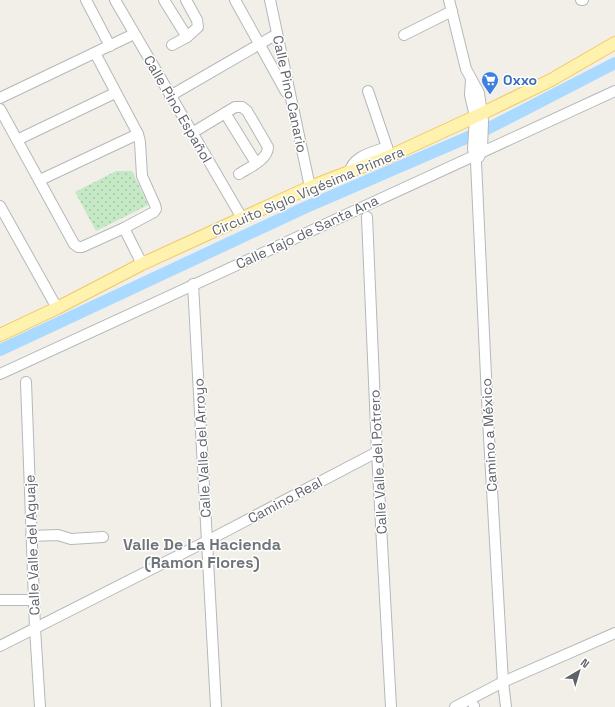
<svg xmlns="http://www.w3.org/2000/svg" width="615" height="707" font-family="'Space Grotesk',sans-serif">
<defs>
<pattern id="grass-dots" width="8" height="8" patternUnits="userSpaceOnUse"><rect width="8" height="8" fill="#c5e8c5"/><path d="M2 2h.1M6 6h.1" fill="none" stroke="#a3c0a4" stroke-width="1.8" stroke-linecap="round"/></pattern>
</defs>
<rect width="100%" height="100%" fill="#f1efe8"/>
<polygon fill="url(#grass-dots)" points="116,171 132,171 148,205 96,231 75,192"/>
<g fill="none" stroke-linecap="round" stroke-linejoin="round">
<polyline stroke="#aadaff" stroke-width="12" points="0,350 304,208 487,129 615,63"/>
<g stroke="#b5b8bc" stroke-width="12">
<g id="minor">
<polyline points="86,0 110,46"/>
<polyline points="115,0 242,218"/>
<polyline points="164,0 187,37"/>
<polyline points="235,0 286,92"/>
<polyline points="270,0 310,187"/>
<polyline points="449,0 466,69 479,93 483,121 482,149 479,157"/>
<polyline points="581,0 583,0"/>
<polyline points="404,35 452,11"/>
<polyline points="172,45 187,37 198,27 197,20 186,0"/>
<polyline points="471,80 470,95 475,116 473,149 476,162 488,419 503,682 506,707"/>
<polyline points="368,91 390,156"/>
<polyline points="170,96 277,34"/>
<polyline points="0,98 134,34"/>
<polyline points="0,109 74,244 78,247 82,247 124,228 154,212 156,209 155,205 142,176 140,142 138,134 95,53"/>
<polyline points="225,113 256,163"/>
<path d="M192,133L235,107H242L247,111L268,147C268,160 248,168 239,174"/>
<polyline points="17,140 115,93"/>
<path d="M350,172C352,156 374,152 387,147"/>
<polyline points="40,180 138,134"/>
<polyline points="0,206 57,308"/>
<polyline points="367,217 377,452 391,707"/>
<polyline points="124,228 142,264"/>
<polyline points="193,284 216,707"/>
<polyline points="0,374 615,91"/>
<polyline points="26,382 35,628 40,707"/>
<polyline points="31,536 58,535 71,539 103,537"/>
<polyline points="0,600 34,600"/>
<polyline points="0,646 207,541 377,452"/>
<polyline points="455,707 503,682 615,633"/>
<polyline points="474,707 474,706"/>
</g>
</g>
<g stroke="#f2c960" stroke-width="14">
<polyline id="major" points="0,335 57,308 142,264 310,187 390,156 483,113 551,80 615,43"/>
</g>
<use href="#minor" stroke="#fff" stroke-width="10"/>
<use href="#major" stroke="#fff2af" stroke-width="12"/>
</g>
<defs>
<g id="supermarket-pin" transform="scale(0.9)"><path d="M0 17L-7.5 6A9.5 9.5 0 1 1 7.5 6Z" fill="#3f7fe0" stroke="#fff"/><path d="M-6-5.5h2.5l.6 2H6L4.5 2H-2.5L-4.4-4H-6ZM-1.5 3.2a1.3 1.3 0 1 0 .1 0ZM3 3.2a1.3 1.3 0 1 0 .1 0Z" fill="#fff"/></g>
</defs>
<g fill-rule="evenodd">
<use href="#supermarket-pin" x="490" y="80"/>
</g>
<g text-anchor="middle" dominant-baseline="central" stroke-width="3" stroke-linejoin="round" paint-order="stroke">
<g font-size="14" font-weight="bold" fill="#366cbe" stroke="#fff" text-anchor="start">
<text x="503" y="80">Oxxo</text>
</g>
<g font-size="14" fill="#5f6368" stroke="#fff">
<text transform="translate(290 94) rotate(78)">Calle Pino Canario</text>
<text transform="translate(178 109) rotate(60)">Calle Pino Español</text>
<text transform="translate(308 191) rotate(-23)">Circuito Siglo Vigésima Primera</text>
<text transform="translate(307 232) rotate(-25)">Calle Tajo de Santa Ana</text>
<text transform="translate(489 435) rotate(-93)">Camino a México</text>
<text transform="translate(202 448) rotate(-93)">Calle Valle del Arroyo</text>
<text transform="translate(378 462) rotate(-93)">Calle Valle del Potrero</text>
<text transform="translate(285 500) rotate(-28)">Camino Real</text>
<text transform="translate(32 545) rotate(-92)">Calle Valle del Aguaje</text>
</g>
<g font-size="16" font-weight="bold" fill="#70757a" stroke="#fff">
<text x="202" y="544">Valle De La Hacienda<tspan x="202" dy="18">(Ramon Flores)</tspan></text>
</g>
</g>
<g transform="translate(579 671) rotate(38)" stroke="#ffffff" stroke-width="3" paint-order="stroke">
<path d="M0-3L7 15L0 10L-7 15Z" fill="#5f6368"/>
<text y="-6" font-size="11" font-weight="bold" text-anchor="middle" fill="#5f6368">N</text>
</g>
</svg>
